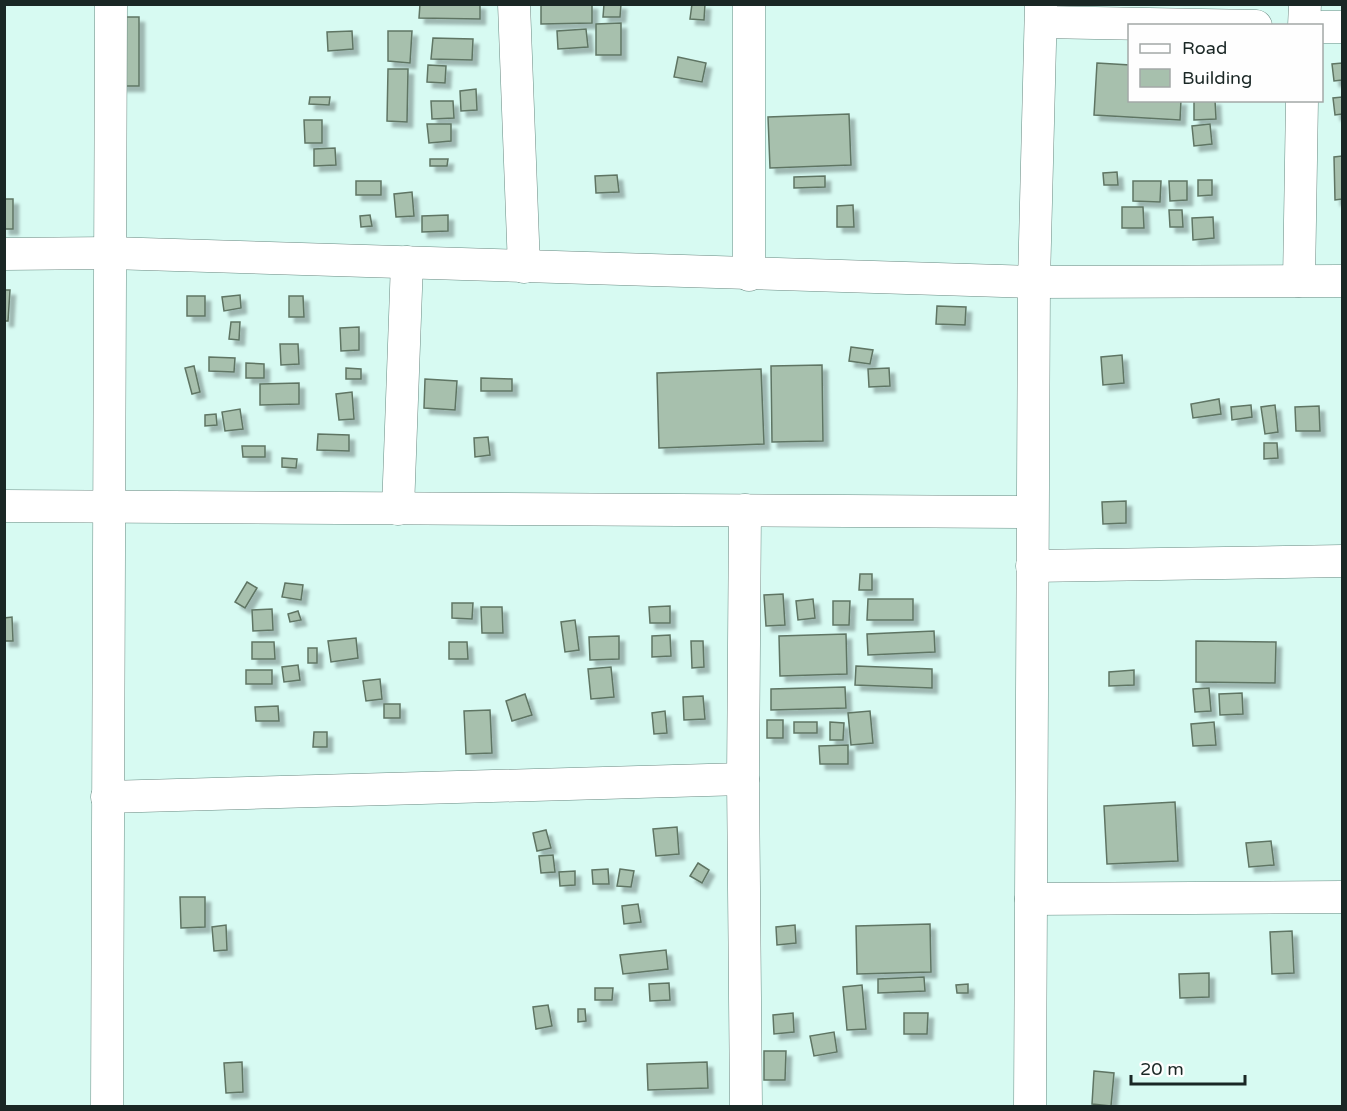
<svg xmlns="http://www.w3.org/2000/svg" width="1347" height="1111" font-family="'Varela Round',sans-serif">
<defs>
<filter id="shadow"><feDropShadow dx="5.5" dy="5.5" stdDeviation="1.5" flood-color="#0004"/></filter>
</defs>
<rect width="100%" height="100%" fill="#d7faf2"/>
<g fill="#a7c0ad" stroke="#5f7564" stroke-width="1.5" filter="url(#shadow)">
<polygon points="420,4 480,4 480,19 419,18"/>
<polygon points="541,4 592,4 592,23 541,24"/>
<polygon points="604,4 621,4 620,17 603,17"/>
<polygon points="692,4 705,4 704,20 690,19"/>
<polygon points="122,17 139,17 139,86 121,86"/>
<polygon points="621,23 621,55 596,55 596,24"/>
<polygon points="586,29 588,47 558,49 557,31"/>
<polygon points="352,31 353,49 328,51 327,32"/>
<polygon points="388,31 412,31 410,63 388,61"/>
<polygon points="433,38 473,39 472,60 431,59"/>
<polygon points="678,57 706,63 702,82 674,77"/>
<polygon points="1097,63 1130,65 1130,100 1181,100 1180,120 1094,115"/>
<polygon points="1342,63 1342,80 1334,81 1332,64"/>
<polygon points="428,65 446,66 445,83 427,82"/>
<polygon points="388,69 408,69 407,122 387,121"/>
<polygon points="476,89 477,110 461,111 460,91"/>
<polygon points="310,97 330,97 329,105 309,104"/>
<polygon points="1342,97 1342,114 1335,115 1333,98"/>
<polygon points="1194,100 1215,100 1216,119 1194,120"/>
<polygon points="431,101 453,101 454,118 432,119"/>
<polygon points="849,114 851,165 770,168 768,117"/>
<polygon points="304,120 322,120 322,143 305,143"/>
<polygon points="427,124 451,124 451,141 429,143"/>
<polygon points="1210,124 1212,144 1194,146 1192,126"/>
<polygon points="335,148 336,165 314,166 314,149"/>
<polygon points="1342,156 1342,199 1335,200 1334,157"/>
<polygon points="430,159 448,159 447,166 430,166"/>
<polygon points="1117,172 1118,185 1104,185 1103,173"/>
<polygon points="617,175 619,192 596,193 595,176"/>
<polygon points="825,176 825,187 794,188 794,177"/>
<polygon points="1198,180 1212,180 1212,195 1198,196"/>
<rect x="356" y="181" width="25" height="14"/>
<polygon points="1133,181 1161,181 1160,202 1133,201"/>
<polygon points="1169,181 1187,181 1187,200 1170,201"/>
<polygon points="412,192 414,216 396,217 394,194"/>
<rect x="4" y="199" width="9" height="30"/>
<polygon points="853,205 854,227 837,227 837,206"/>
<polygon points="1122,207 1143,207 1144,228 1122,228"/>
<polygon points="1169,210 1182,210 1183,227 1170,227"/>
<polygon points="370,215 372,226 361,227 360,216"/>
<polygon points="448,215 448,231 422,232 422,216"/>
<polygon points="1213,217 1214,238 1193,240 1192,218"/>
<polygon points="4,290 10,290 8,321 4,321"/>
<polygon points="240,295 241,308 224,311 222,297"/>
<rect x="187" y="296" width="18" height="20"/>
<polygon points="289,296 303,296 304,317 289,317"/>
<polygon points="937,306 966,307 965,325 936,324"/>
<polygon points="231,322 240,322 239,340 229,339"/>
<polygon points="359,327 359,350 341,351 340,328"/>
<polygon points="280,344 298,344 299,364 281,365"/>
<polygon points="851,347 873,350 870,364 849,361"/>
<polygon points="1122,355 1124,383 1103,385 1101,357"/>
<polygon points="209,357 235,358 234,372 209,371"/>
<polygon points="246,363 264,364 264,378 246,378"/>
<polygon points="822,365 823,441 772,442 771,366"/>
<polygon points="194,366 200,392 192,394 185,368"/>
<polygon points="346,368 361,369 361,379 346,379"/>
<polygon points="889,368 890,386 869,387 868,369"/>
<polygon points="761,369 764,444 659,448 657,373"/>
<polygon points="481,378 512,379 512,391 481,391"/>
<polygon points="425,379 457,381 455,410 424,408"/>
<polygon points="299,383 299,404 260,405 260,384"/>
<polygon points="352,392 354,419 339,420 336,394"/>
<polygon points="1219,399 1221,414 1193,418 1191,404"/>
<polygon points="1251,405 1252,417 1232,420 1231,407"/>
<polygon points="1275,405 1278,432 1265,434 1261,407"/>
<polygon points="1319,406 1320,431 1296,431 1295,407"/>
<polygon points="240,409 243,429 225,431 222,412"/>
<polygon points="216,414 217,425 205,426 205,415"/>
<polygon points="318,434 349,435 349,451 317,450"/>
<polygon points="488,437 490,455 475,457 474,438"/>
<polygon points="1264,443 1277,443 1278,458 1264,459"/>
<polygon points="242,446 265,446 265,457 243,457"/>
<polygon points="282,458 297,459 296,468 282,467"/>
<polygon points="1126,501 1126,523 1103,524 1102,502"/>
<polygon points="860,574 872,574 872,590 859,590"/>
<polygon points="247,582 257,588 245,608 235,602"/>
<polygon points="285,583 303,585 301,600 282,597"/>
<polygon points="783,594 785,625 766,626 764,595"/>
<polygon points="813,599 815,618 798,620 796,601"/>
<polygon points="868,599 913,599 913,620 867,620"/>
<polygon points="833,601 850,601 849,625 833,625"/>
<polygon points="452,603 473,603 472,619 452,618"/>
<polygon points="670,606 670,623 650,623 649,607"/>
<polygon points="481,607 502,607 503,633 482,633"/>
<polygon points="272,609 273,630 253,631 252,610"/>
<polygon points="298,611 301,620 290,622 288,614"/>
<polygon points="12,617 13,641 4,641 4,618"/>
<polygon points="575,620 579,650 565,652 561,622"/>
<polygon points="934,631 935,652 868,655 867,634"/>
<polygon points="846,634 847,674 780,676 779,636"/>
<polygon points="670,635 671,656 652,657 652,636"/>
<polygon points="619,636 619,659 590,660 589,637"/>
<polygon points="356,638 358,658 331,662 328,641"/>
<polygon points="691,641 703,641 704,667 692,668"/>
<polygon points="1196,641 1276,642 1275,683 1196,682"/>
<polygon points="252,642 274,642 275,659 252,659"/>
<polygon points="449,642 467,642 468,659 449,659"/>
<rect x="308" y="648" width="9" height="15"/>
<polygon points="298,665 300,680 284,682 282,667"/>
<polygon points="856,666 932,669 932,688 855,685"/>
<polygon points="611,667 614,697 591,699 588,669"/>
<rect x="246" y="670" width="26" height="14"/>
<polygon points="1134,670 1134,685 1109,686 1109,672"/>
<polygon points="380,679 382,699 366,701 363,681"/>
<polygon points="845,687 846,708 771,710 771,689"/>
<polygon points="1209,688 1211,711 1195,712 1193,689"/>
<polygon points="1242,693 1243,714 1220,715 1219,694"/>
<polygon points="525,694 532,715 512,721 506,701"/>
<polygon points="703,696 705,719 684,720 683,697"/>
<rect x="384" y="704" width="16" height="14"/>
<polygon points="278,706 279,721 256,721 255,707"/>
<polygon points="490,710 492,753 466,754 464,711"/>
<polygon points="665,711 667,733 654,734 652,713"/>
<polygon points="870,711 873,743 851,745 848,713"/>
<rect x="767" y="720" width="16" height="18"/>
<rect x="794" y="722" width="23" height="11"/>
<polygon points="830,722 844,723 843,740 830,740"/>
<polygon points="1214,722 1216,745 1193,746 1191,724"/>
<polygon points="314,732 327,732 327,747 313,747"/>
<polygon points="848,745 848,764 820,764 819,746"/>
<polygon points="1175,802 1178,861 1107,864 1104,806"/>
<polygon points="677,827 679,854 656,856 653,829"/>
<polygon points="546,830 551,848 537,851 533,833"/>
<polygon points="1271,841 1274,865 1249,867 1246,843"/>
<polygon points="553,855 555,872 541,873 539,856"/>
<polygon points="698,863 709,870 702,883 690,876"/>
<polygon points="608,869 609,884 593,884 592,870"/>
<polygon points="620,869 634,871 631,887 617,886"/>
<polygon points="575,871 575,885 560,886 559,872"/>
<polygon points="180,897 205,897 205,927 181,928"/>
<polygon points="638,904 641,922 624,924 622,906"/>
<polygon points="930,924 931,972 857,974 856,926"/>
<polygon points="226,925 227,950 214,951 212,927"/>
<polygon points="795,925 796,943 777,945 776,927"/>
<polygon points="1292,931 1294,973 1272,974 1270,932"/>
<polygon points="666,950 668,969 623,974 620,955"/>
<polygon points="1209,973 1209,997 1180,998 1179,974"/>
<polygon points="924,977 925,991 878,993 878,979"/>
<polygon points="669,983 670,1000 650,1001 649,984"/>
<polygon points="968,984 968,993 957,993 956,985"/>
<polygon points="862,985 866,1029 847,1030 843,987"/>
<polygon points="595,988 613,988 612,1000 595,1000"/>
<polygon points="548,1005 552,1026 536,1029 533,1007"/>
<polygon points="578,1009 585,1009 586,1021 578,1022"/>
<polygon points="793,1013 794,1032 774,1034 773,1015"/>
<polygon points="904,1013 928,1013 927,1034 904,1034"/>
<polygon points="834,1032 837,1052 814,1056 810,1036"/>
<polygon points="764,1051 786,1051 785,1080 764,1080"/>
<polygon points="242,1062 243,1092 226,1093 224,1063"/>
<polygon points="707,1062 708,1088 648,1090 647,1064"/>
<polygon points="1094,1071 1114,1073 1111,1106 1092,1104"/>
</g>
<g fill="none" stroke-linecap="round" stroke-linejoin="round">
<g stroke="#6a8a82" stroke-width="33">
<g id="minor">
<polyline points="514,4 524,267"/>
<polyline points="1041,22 1256,26"/>
<polyline points="1304,26 1305,4"/>
<polyline points="1322,27 1342,27"/>
<polyline points="4,254 110,253 1034,282 1342,281"/>
<polyline points="749,275 749,4"/>
<polyline points="1299,281 1302,100"/>
<polyline points="4,506 1032,512"/>
<polyline points="398,509 407,262"/>
<polyline points="745,510 743,779 746,1106"/>
<polyline points="1032,566 1342,561"/>
<polyline points="107,797 743,779"/>
<polyline points="1031,899 1342,897"/>
<polyline points="107,1106 111,4"/>
<polyline points="1030,1106 1034,282 1041,4"/>
</g>
</g>
<use href="#minor" stroke="#fff" stroke-width="32"/>
</g>
<rect width="1347" height="1111" fill="none" stroke="#1a2725" stroke-width="12"/>
<rect x="1128" y="24" width="195" height="78" fill="#fefefe" stroke="#a3a8a7" stroke-width="1.5"/>
<rect x="1140" y="44" width="30" height="9" fill="#ffffff" stroke="#a3a8a7" stroke-width="1.5"/>
<text x="1182" y="54" font-size="18" fill="#1a2725">Road</text>
<rect x="1140" y="69" width="30" height="18" fill="#a7c0ad" stroke="#a3a8a7" stroke-width="1.5"/>
<text x="1182" y="84" font-size="18" fill="#1a2725">Building</text>
<path d="M1131 1075v9h114v-9" fill="none" stroke="#1a2725" stroke-width="3"/>
<text x="1140" y="1075" font-size="18" fill="#1a2725" stroke="#fefefe" stroke-width="4.5" paint-order="stroke">20 m</text>
</svg>
